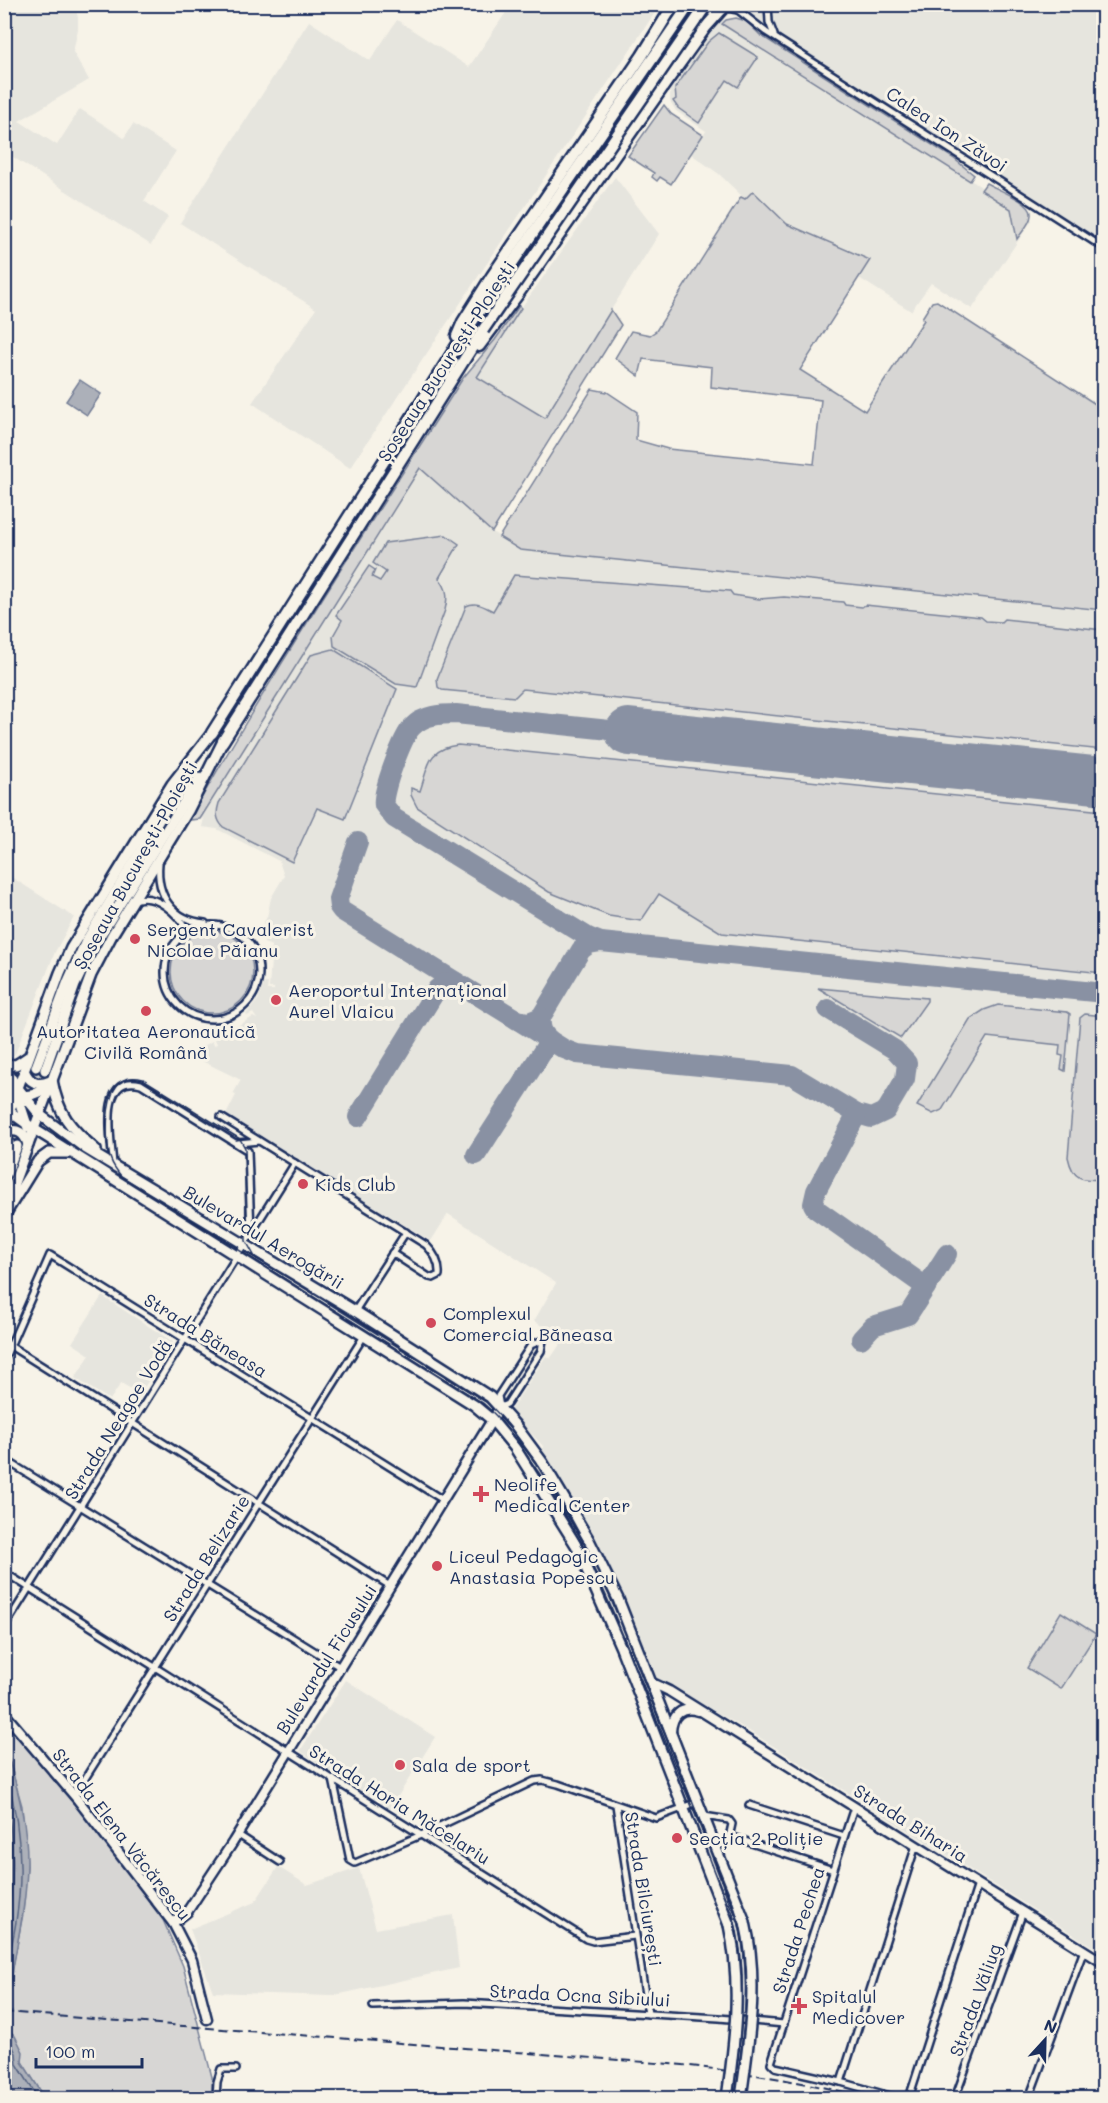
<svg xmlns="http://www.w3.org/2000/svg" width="1108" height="2103" font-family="Mali,sans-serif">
<rect width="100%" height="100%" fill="#f7f3e8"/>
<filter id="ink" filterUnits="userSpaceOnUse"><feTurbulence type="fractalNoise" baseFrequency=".0167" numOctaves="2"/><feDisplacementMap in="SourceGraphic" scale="12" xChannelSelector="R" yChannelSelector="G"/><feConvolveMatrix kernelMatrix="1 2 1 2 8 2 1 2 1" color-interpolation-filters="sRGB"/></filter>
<g filter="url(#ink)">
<g fill="#e6e5de">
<polygon points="730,4 1103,5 1103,248 775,36"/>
<polygon points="4,5 75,5 78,18 78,29 73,52 89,80 19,121 57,145 80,109 124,138 133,124 176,151 144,201 168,217 151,245 5,152"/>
<polygon points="511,5 660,5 350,468 252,403 316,309 180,223 309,21 370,61 397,20 469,67"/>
<polygon points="720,17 1032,220 972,309 931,283 911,311 859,278 870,260 787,223 753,191 745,199 719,174 691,154 706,131 676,111 670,101 670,90"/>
<polygon points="615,177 659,234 611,310 546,419 477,377 521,308"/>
<polygon points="420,467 492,532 520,550 1103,610 1103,1953 746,1729 655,1677 626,1603 605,1561 541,1454 543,1446 510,1411 546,1356 550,1359 563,1340 534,1321 556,1283 448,1214 431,1241 233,1120 226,1115 236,1095 233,1094 241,1080 204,1062 196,1051 212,1041 214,1045 217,1044 215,1039 253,1017 257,1019 253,1013 247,1016 246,1014 258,1000 264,983 268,983 267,990 274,990 274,988 269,988 272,946 264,943 262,926 267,917 271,898 284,876 279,861 217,829 202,827 204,818 200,819"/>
<polygon points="5,873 74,917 55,952 15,1054 11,1057 8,1055 4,1050"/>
<polygon points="102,1296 173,1342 140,1394 121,1383 110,1400 75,1378 90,1355 72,1343"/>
<polygon points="346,1680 435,1737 390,1809 300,1751"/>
<polygon points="278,1867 307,1885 359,1868 376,1929 453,1915 459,1968 331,1996 213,1992 190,1929 255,1902"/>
</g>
<g fill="#d7d6d4" stroke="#798299" stroke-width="1.5">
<polygon points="736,18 746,21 760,35 953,158 974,175 970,181 722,24 726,20"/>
<polygon points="719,33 758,57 738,87 727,80 699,123 678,108 673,101 676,99 675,88 708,42"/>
<polygon points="664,105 671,114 703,135 671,184 660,177 657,181 652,177 654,173 628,156"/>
<path d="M986,183C996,189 1033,202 1031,215C1031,223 1021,233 1017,239L1011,209L981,190Z"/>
<polygon points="753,191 787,224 870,260 800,370 865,411 924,320 922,318 932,302 937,301 1103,409 1103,610 520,550 499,537 592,389 607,392 637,412 636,440 668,449 814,464 821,400 711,387 712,367 643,359 639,376 615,358 631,331 650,335 656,331 741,197 745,199"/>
<path d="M519,306L521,308L477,377L545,418L611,310L621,325L492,532L420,468L200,819L189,820C274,669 370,525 463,378L495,340Z"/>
<path d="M446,535L459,544L439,578C448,589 448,597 445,610L417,687L396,684L334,646L333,636L342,620L336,615L369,566L375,570L372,577L380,581L386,572L373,563L385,543Z"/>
<path d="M514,575L730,591L733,595L759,599L784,597L843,602L845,605L862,607L865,605L981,617L986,621L1001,622L1004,619L1103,630V750L523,689L515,697L442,690L438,687L437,679L466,606C476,601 483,606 493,611Z"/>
<path d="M333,649L397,689L345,819L317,808L292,862L223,827C216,819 216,813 219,803L311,655Z"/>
<path d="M458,745L1103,811V973L722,933L659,894L641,921L609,916L549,892L417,807L411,795V788L420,791C429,765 427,749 458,745Z"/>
<circle cx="212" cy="972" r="41"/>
<polygon points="818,988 927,998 927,1001 901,1038"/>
<polygon points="998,1005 1067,1012 1070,1014 1065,1071 1061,1069 1063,1056 1059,1055 1060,1045 987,1037 942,1110 933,1114 917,1106 970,1019 984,1010"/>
<path d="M1085,1014L1104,1016L1103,1179C1082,1181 1073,1180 1068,1157L1080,1018Z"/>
<polygon points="1061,1612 1096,1634 1061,1689 1027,1668"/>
<polygon points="4,1721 87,1818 163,1920 183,1966 212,2077 212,2098 45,2098 22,2062 11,2034 6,2027 8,1992 23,1914 27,1866 22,1806 8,1757 5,1750"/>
</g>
<g fill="#acb0b9" stroke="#727c95" stroke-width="1.5">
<polygon points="80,380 101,394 87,415 66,401"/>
<path d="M5,1750L8,1757C19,1793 28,1829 27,1866C26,1921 8,1972 6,2027L15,2036L23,2052L22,2062L45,2098H5Z"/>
</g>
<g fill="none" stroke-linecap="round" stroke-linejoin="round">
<g stroke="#556382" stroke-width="1.5">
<path d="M4,1766C26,1838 25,1903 4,1975"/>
<path d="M4,1794C17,1843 14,1893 4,1942"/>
<polyline points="4,2035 10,2041 16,2053 17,2064 38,2098"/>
</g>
<g stroke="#8991a3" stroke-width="20">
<path d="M629,732L456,714C441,714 423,715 412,727C403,736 381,793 384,805L394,818L588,937L601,942L1104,993"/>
<polyline points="358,842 338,899 339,907 342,911 564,1049 577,1054 792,1075 857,1114 871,1118 886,1111 905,1079 907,1063 895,1050 828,1009"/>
<polyline points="541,1017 581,950 589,944 601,942"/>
<polyline points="857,1114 816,1191 813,1204 816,1209 926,1287 947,1254"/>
<polyline points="358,1117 437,989 445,983 456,982"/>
<path d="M476,1155L550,1040C542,1034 540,1027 541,1017L529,1022L517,1020"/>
<polyline points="861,1339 873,1326 908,1315 926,1287"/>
</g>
<polyline stroke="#8991a3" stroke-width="48" points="629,732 1104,781"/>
<g stroke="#cbcccc" stroke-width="9" stroke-dasharray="9 4.5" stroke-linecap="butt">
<polyline points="9,1143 36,1067"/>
<polyline points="17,1146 45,1070"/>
</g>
<g stroke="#1b2f5e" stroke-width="10">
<g id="street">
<polyline points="768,4 769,22 774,35"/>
<polyline points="727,8 738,10 758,4"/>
<polyline points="738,10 766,32 1104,248"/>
<path d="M159,863C156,896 173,920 205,923"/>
<path d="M135,900C155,892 179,914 187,931"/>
<circle cx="212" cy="972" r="47"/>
<path d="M221,1117L426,1245C435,1254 440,1263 439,1275L433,1278L429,1277L392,1253"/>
<polyline points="238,1143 259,1141"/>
<path d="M113,1165C112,1142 97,1073 141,1084L248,1151L251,1231"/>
<polyline points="355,1311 406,1232"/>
<polygon points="543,1340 541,1351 507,1404 500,1407 498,1396 531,1345"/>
<polyline points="4,1342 390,1586"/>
<polyline points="4,1360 50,1255 443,1500"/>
<polyline points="4,1459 340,1667"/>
<polyline points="4,1572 586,1939 593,1941 635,1936"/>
<polyline points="4,1628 295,1163"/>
<polyline points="333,1779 350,1860 355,1863 421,1835 534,1781 542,1780 558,1784 656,1818 698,1802"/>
<polyline points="74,1796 364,1336"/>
<polyline points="616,1805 648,2014"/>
<polyline points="749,1805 844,1836"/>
<polyline points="854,1807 771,2063 775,2067 841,2082 897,2098"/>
<polyline points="704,1816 729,1820 732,1824 730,1833 733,1837 833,1870"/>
<polyline points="237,1834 280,1862"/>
<polyline points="373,2006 464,2003 719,2018 784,2024"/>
<polyline points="841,2082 916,1845"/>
<polyline points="216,2098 217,2082 221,2069 236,2069"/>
<polyline points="909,2098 978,1884"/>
<polyline points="955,2098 1023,1912"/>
<polyline points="1029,2098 1084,1950"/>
</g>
</g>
<g stroke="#1b2f5e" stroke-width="13">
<g id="secondary">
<polyline points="4,1069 15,1083"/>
<polyline points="652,1683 669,1691 1104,1963"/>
<polyline points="4,1713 78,1800 173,1923 192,1960 207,2019"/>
<path d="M671,1732C672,1715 681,1706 698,1711"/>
<polyline points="173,1923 187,1912 233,1842 500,1407"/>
</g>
</g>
<g stroke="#1b2f5e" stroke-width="14">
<g id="primary">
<polyline points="4,1064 16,1065 28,1057"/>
<polyline points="36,1067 68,981 86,941 190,769"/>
<path d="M24,1070C29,1082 37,1087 50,1081"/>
<polyline points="45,1070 75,985 94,945 199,778"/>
<polyline points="12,1079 28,1128"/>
<path d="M52,1080C58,1114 70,1128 96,1150"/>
<path d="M4,1086C18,1100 36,1098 49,1084"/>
<polyline points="18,1088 39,1114 86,1149 355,1311 490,1397 515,1425 543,1463 589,1540 618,1599 745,1922"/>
<polyline points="9,1111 34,1129 474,1405 492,1420 515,1448 576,1545 621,1648 729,1925"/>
<polyline points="4,1126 60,973 71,948 172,784 212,733"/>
<path d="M4,1133C17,1127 25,1133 28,1145"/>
<polyline points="4,1154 9,1143"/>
<polyline points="4,1180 17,1146"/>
<polyline points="4,1210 91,975 112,935 188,811 223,741"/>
<polyline points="4,1216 38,1161 49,1153 70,1153"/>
</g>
</g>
<g stroke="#1b2f5e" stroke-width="15">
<g id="highway">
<path d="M697,4C708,12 719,12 730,4"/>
<polyline points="457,336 463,322 492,276 642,56 674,4"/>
<polyline points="479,346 518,294 665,84 705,28 722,9"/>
<polyline points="212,733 472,322 690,4"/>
<polyline points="223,741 483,330"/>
</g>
</g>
<use href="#street" stroke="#f7f3e8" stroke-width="5"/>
<use href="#secondary" stroke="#f7f3e8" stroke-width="8"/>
<use href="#primary" stroke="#f7f3e8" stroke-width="9"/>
<use href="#highway" stroke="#f7f3e8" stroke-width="10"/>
<path stroke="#1b2f5e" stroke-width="1.5" d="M732,2098C740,2038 750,1974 733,1914C713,1854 686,1794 663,1735C624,1638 592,1546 530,1460C516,1440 502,1420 484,1404L121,1176C117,1171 113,1166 111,1160C107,1152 108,1141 107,1132C107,1110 109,1070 143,1079L240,1139L245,1148L246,1241L255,1257L486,1402C504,1417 518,1438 532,1457C585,1530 616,1609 649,1692C677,1762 704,1833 733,1903C754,1967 744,2034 735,2098"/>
<path stroke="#1b2f5e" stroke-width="2" stroke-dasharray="9 4.5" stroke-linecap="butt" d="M4,2012L683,2065C745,2073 806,2081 867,2098"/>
<g stroke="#1b2f5e" stroke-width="14" stroke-linecap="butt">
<g id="primary-bridge">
<path d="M727,2098C735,2040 742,1983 729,1925"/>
<path d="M741,2098C749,2039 759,1981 745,1922"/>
</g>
</g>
<g stroke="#1b2f5e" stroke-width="15" stroke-linecap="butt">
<polyline id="highway-bridge" points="483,330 707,4"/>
</g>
<use href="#primary-bridge" stroke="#f7f3e8" stroke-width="9"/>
<use href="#highway-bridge" stroke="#f7f3e8" stroke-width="10"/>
</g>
</g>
<g fill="#d1495b" stroke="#f7f3e8" stroke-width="2">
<circle cx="135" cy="939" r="6"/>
<circle cx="276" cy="1000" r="6"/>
<circle cx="146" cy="1011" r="6"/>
<circle cx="303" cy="1184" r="6"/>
<circle cx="431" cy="1323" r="6"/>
<path d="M478 1485h6v6h6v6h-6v6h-6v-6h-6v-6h6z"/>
<circle cx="437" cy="1566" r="6"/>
<circle cx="400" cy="1765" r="6"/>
<circle cx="677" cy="1838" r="6"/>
<path d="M796 1997h6v6h6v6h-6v6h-6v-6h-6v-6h6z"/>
</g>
<g text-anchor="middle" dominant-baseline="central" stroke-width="6" stroke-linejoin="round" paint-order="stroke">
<g font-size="18" fill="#1b2f5e" stroke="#f7f3e8">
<text transform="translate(947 129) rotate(33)">Calea Ion Zăvoi</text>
<text transform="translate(446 361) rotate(-57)">Șoseaua București-Ploiești</text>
<text transform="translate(135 865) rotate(-61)">Șoseaua București-Ploiești</text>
<text transform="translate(264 1237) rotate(31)">Bulevardul Aerogării</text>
<text transform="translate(206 1335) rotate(32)">Strada Băneasa</text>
<text transform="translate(118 1419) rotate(-58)">Strada Neagoe Vodă</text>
<text transform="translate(206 1558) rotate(-58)">Strada Belizarie</text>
<text transform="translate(326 1659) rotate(-58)">Bulevardul Ficusului</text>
<text transform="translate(400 1804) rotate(32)">Strada Horia Măcelariu</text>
<text transform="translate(911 1823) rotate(32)">Strada Biharia</text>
<text transform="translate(122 1834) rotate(52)">Strada Elena Văcărescu</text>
<text transform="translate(644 1889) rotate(81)">Strada Bilciurești</text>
<text transform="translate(798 1930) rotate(-72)">Strada Pechea</text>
<text transform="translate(580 1995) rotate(3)">Strada Ocna Sibiului</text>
<text transform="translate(975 2000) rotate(-70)">Strada Văliug</text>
</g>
<g font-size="18" fill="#1b2f5e" stroke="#f7f3e8" text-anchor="start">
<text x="147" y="929">Sergent Cavalerist<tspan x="147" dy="21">Nicolae Păianu</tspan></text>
<text x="288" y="990">Aeroportul Internațional<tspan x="288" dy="21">Aurel Vlaicu</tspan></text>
<text x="146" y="1031" text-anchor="middle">Autoritatea Aeronautică<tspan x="146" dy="21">Civilă Română</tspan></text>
<text x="315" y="1184">Kids Club</text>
<text x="443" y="1313">Complexul<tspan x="443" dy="21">Comercial Băneasa</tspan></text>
<text x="494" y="1484">Neolife<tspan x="494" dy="21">Medical Center</tspan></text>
<text x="449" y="1556">Liceul Pedagogic<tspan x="449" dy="21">Anastasia Popescu</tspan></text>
<text x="412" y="1765">Sala de sport</text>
<text x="689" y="1838">Secția 2 Poliție</text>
<text x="812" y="1996">Spitalul<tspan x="812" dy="21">Medicover</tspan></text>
</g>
</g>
<rect width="1108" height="2103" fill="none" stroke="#f7f3e8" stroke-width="24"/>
<rect x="12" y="12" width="1084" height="2079" fill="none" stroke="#1b2f5e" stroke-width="2" filter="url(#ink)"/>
<g transform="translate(1045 2040) rotate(22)" stroke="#f7f3e8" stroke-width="4.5" paint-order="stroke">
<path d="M0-4.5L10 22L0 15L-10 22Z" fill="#1b2f5e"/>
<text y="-9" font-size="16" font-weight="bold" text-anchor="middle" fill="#1b2f5e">N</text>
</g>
<path d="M36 2058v9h106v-9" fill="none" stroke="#1b2f5e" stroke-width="3"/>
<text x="45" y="2058" font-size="18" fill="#1b2f5e" stroke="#f7f3e8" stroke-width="4.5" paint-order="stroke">100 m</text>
</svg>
